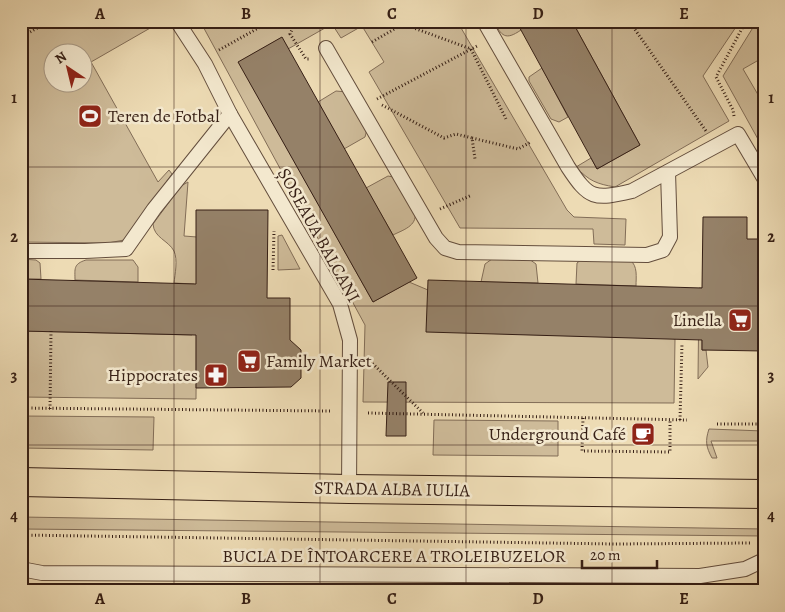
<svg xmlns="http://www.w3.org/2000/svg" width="785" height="612" font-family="Alegreya,serif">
<rect width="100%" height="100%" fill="#eddbb4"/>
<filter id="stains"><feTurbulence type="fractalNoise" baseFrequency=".004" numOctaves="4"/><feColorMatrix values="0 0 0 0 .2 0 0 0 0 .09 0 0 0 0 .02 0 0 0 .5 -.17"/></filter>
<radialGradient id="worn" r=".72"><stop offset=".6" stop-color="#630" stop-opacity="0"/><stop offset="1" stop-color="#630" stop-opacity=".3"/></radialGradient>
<g fill="#cebb99" stroke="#826d57" fill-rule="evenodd">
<path d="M21,21H148L152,27L91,62L158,182L169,170L172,174L124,240L108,243L21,242ZM52,52H82V82H52Z"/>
<polygon points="200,21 457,21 567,210 574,217 626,219 625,245 594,244 593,229 460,228 369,72 384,62 362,26 341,38 332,24 288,49 281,38 239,62 373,302 409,282 428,290 675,339 674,403 363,402 365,325"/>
<path d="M493,21H516L521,30C505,41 502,36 493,21Z"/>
<path d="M572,21H740L703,76L729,121L615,187C597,184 589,181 576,167L591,158L597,169L640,145Z"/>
<polygon points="757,21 764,21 764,57 743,69 764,105 764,150 723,76"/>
<polygon points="542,68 568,117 559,122 551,119 529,81 529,77"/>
<polygon points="336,91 347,92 367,129 365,137 344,149 318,102"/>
<path d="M388,176L393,177L415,213C417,226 403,230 393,235L366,188Z"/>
<path d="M188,182L184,236L197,237L196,399L21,397V331L192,335L194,284L174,283C175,274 178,260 174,251C168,240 154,238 153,224L181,186Z"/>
<polygon points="282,235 300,269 278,270 278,236"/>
<polygon points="21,259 36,260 40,263 41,279 21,279"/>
<polygon points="492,259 529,259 536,264 538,283 481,282 485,264"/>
<path d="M582,259L630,260C638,266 636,277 636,286L576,284L577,263Z"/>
<path d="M86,260H133L138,267V282L75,280C75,269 73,264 86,260Z"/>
<polygon points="699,288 702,288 702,350 706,350 708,367 698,379"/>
<polygon points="21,416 154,417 153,450 21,448"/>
<polygon points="434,420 558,421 558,456 433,455"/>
<path d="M709,429L764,431V441H711L717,458H712C706,447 705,441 709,429Z"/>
<polygon points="21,517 764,529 764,536 21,529"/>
</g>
<g fill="#958168" stroke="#361f15">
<polygon points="516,21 572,21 640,145 597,169"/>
<polygon points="282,37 417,278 373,302 238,62"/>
<polygon points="196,210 268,210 267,298 290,298 290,340 301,350 301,378 291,387 196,388 196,335 21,331 21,279 196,284"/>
<polygon points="703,217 747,217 747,239 764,239 764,351 702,350 702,340 426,332 428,280 702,288"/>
<polygon points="388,382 406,382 406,436 386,436"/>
</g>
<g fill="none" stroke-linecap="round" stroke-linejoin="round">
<g stroke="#644e3d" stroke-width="16">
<g id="lane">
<polyline points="177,21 205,64 230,114 340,304 350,340 349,489"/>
<path d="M484,21L568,167C589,199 594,200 632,191L738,134L764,178"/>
<polyline points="326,48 436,238 445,248 458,252 647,255 663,250 670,237 668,172"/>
<polyline points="21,251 85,251 126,249 154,209 230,114"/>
<polyline points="21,569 42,573 700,576 745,569 764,560"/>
</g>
</g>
<g stroke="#361f15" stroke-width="30">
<polyline id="primary" points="21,482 349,489 764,494"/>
</g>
<g stroke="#361f15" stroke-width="3" stroke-dasharray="1 2.5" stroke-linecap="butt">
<polyline points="296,21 290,34 306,59 311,59"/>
<polyline points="629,21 706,131"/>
<polyline points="21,37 50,21"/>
<polyline points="372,42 403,24 471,49 507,121"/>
<polyline points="219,50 271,21"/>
<polyline points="377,99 477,46"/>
<polyline points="382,105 444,138 456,134 472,138 475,159"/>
<polyline points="734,116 733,110 716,77 746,21"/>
<polyline points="472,138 518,149 531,142"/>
<polyline points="440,209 472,195"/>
<polyline points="273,270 274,231"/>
<polyline points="370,361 423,413"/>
<polyline points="21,408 330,411"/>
<polyline points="25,408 27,331"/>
<polyline points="50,409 51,331"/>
<polyline points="368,413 687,420"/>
<polyline points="583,418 582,451 670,452 670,420"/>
<polyline points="680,420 682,343"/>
<polyline points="717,424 764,424"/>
<polyline points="21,535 614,544 751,543"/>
<polyline points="752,591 764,584"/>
</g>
<use href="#lane" stroke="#f3e8ce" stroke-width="14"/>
<use href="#primary" stroke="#eddbb4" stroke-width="28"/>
</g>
<path fill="none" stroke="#361f15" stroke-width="1" stroke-opacity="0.55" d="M174,21V591M320,21V591M466,21V591M612,21V591M21,167H764M21,306H764M21,445H764"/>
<defs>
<g id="stadium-square" transform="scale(1.25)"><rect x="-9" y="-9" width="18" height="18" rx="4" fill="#8f2418" stroke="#f3e8ce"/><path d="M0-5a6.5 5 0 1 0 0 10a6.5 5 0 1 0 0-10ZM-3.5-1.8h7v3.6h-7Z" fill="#fff"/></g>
<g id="supermarket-square" transform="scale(1.25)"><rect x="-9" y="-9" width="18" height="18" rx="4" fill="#8f2418" stroke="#f3e8ce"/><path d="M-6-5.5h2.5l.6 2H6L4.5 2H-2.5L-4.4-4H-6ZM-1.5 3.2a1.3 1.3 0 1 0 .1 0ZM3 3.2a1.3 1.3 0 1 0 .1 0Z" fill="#fff"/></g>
<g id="pharmacy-square" transform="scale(1.25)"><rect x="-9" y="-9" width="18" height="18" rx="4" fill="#8f2418" stroke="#f3e8ce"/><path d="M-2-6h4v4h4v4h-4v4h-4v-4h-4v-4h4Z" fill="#fff"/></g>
<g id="cafe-square" transform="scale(1.25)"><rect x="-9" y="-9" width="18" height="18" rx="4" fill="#8f2418" stroke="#f3e8ce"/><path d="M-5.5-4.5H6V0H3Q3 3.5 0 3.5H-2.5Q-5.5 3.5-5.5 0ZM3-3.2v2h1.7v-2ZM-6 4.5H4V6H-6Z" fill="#fff"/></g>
</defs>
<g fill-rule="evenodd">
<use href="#stadium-square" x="90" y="116"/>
<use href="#supermarket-square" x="740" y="320"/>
<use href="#supermarket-square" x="249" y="361"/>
<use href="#pharmacy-square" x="216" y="375"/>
<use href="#cafe-square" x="643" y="434"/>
</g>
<g text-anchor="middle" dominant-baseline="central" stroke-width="5" stroke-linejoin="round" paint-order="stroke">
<g font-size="18" fill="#361f15" stroke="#f3e8ce" text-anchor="end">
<text x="108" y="116" text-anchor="start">Teren de Fotbal</text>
<text x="722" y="320">Linella</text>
<text x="266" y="361" text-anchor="start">Family Market</text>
<text x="198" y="375">Hippocrates</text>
<text x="626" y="434">Underground Café</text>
</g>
<g font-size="18" fill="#361f15" stroke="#f3e8ce">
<text transform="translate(319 235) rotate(61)">ȘOSEAUA BALCANI</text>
<text transform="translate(392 489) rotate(1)">STRADA ALBA IULIA</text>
<text x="394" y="556">BUCLA DE ÎNTOARCERE A TROLEIBUZELOR</text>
</g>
</g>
<rect width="785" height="612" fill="none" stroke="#eddbb4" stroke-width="55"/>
<g transform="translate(68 68) rotate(325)"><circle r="24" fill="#f3e8ce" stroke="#a79884"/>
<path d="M0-4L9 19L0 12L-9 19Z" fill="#8f2418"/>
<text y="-8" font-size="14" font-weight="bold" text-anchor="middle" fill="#361f15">N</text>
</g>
<path d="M582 560v8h75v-8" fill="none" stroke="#361f15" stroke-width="2.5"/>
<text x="590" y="560" font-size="15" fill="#361f15" stroke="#f3e8ce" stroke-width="4" paint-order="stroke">20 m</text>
<rect x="28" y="28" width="730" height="556" fill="none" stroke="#361f15" stroke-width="2"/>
<g font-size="16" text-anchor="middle" font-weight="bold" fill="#361f15">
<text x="100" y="19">A</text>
<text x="246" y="19">B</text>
<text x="392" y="19">C</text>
<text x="538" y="19">D</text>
<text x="684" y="19">E</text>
<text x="14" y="103">1</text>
<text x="771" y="103">1</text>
<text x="14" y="242">2</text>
<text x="771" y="242">2</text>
<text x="14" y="381">3</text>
<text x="771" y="381">3</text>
<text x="14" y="521">4</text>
<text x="771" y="521">4</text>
<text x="100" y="604">A</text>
<text x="246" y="604">B</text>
<text x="392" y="604">C</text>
<text x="538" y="604">D</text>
<text x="684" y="604">E</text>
</g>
<rect width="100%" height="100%" filter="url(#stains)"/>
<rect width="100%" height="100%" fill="url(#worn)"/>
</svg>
